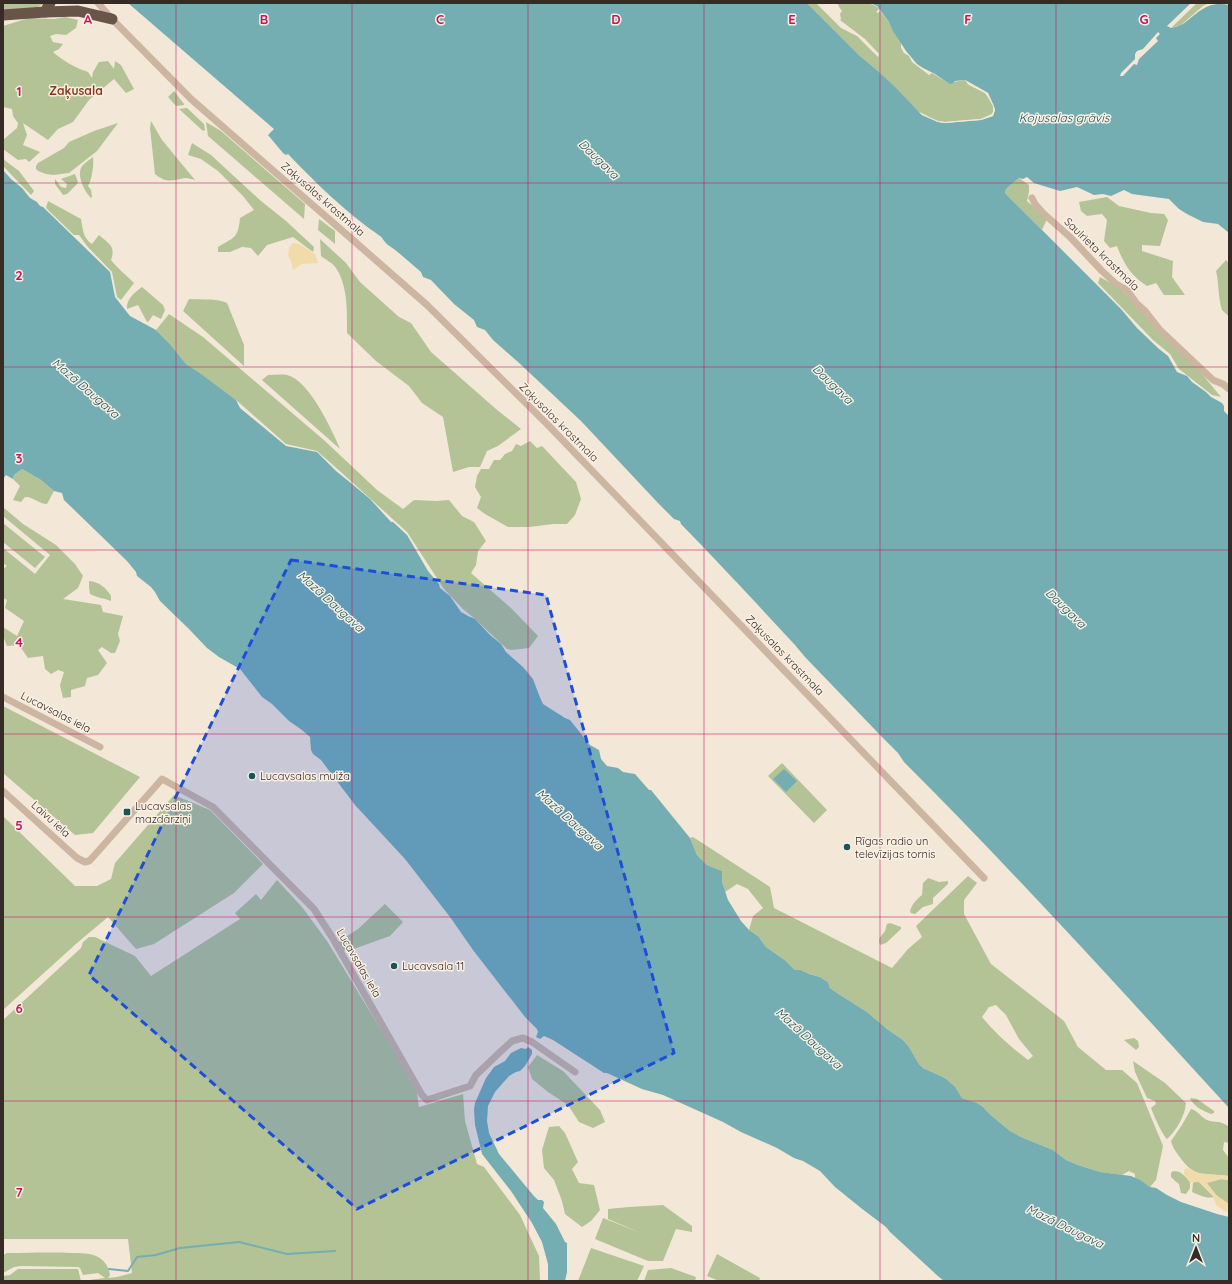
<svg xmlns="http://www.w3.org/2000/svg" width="1232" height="1284" font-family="Quicksand,sans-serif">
<rect width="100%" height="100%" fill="#f3e7d7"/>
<g fill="#b3c396" fill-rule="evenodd">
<polygon points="3,3 45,3 34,9 3,11"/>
<path d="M807,3H816L841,28L857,36L878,57L879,54L865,39L840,20L841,19L840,14L842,11L839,7L838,4L835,3C846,3 873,0 879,9L876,12L878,13L880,11L889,22L901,43V48L904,53L909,56L912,62L929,75L932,73L948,83L965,80L969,85L985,93L988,97L993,106V112L992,114L981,119L966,120L945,122L938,121L931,119L919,112L878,71L860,56Z"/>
<polygon points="1197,3 1209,3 1203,6 1181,25 1171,28"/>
<path d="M65,17L78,20L76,28L66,35L56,34L50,36L53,42L63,44L59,49L53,52C63,61 76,68 88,72L92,78L93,72L99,62L108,61L114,69L115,61L121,65L134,89L126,93L114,79L89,100L73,122L58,129L48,140L23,123L27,135L23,145L40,152L29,162L26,159L18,160L3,149V140L17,128L18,123L13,116L12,109L3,107V26L29,18L54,19Z"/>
<polygon points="174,91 184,104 184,105 176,106 168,97"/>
<polygon points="187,108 204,124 205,130 203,131 179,109"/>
<path d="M151,121L162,140L195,180C192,179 188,178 186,178C172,180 167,184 155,174L150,128Z"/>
<polygon points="206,122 221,131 305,204 304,219 208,136"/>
<polygon points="118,123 97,151 69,173 53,175 46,174 38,171 36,169 36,166 38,163 64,148 69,142 94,131"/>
<path d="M192,143L211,155L261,201L286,221L314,247L313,252L293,237L267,245L258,256L251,248L242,247L230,252H218V247C234,237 238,239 240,218L254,210L243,196L218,171L201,159L188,155Z"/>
<path d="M93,157C94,164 92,180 88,186L91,190L92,197L91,198C85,192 77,177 81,168C83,164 89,160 93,157Z"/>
<polygon points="3,159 19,171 34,191 31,195 3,166"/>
<polygon points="75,174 78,182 77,184 67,194 63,195 55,184 55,179 61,187 66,188 67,184 61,179"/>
<polygon points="1019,178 1029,185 1029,192 1027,201 1047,219 1042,230 1005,193 1006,189"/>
<path d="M1107,197L1119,206L1151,213L1164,214L1168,220L1160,246L1142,245V251L1173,261L1172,277L1185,295H1164L1156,283L1147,286C1130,275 1124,264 1117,246L1110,248L1104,241L1107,220L1102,214L1087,216L1081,211L1079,202Z"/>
<path d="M48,201L81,219C83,230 83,238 92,244L99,235C109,244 116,246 111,260C118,269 126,275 134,283L121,300L117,297L112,272L87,246L79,235H74L46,208Z"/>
<polygon points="319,219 335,231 335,244 318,230"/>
<path d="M320,239L346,263L360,282L399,317L411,323L431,352L496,409L521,429L498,446L487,451L480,467H469L453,472L443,417L422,403L409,386L376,361L347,333C347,312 348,286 336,268C333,263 326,260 321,256Z"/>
<path d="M1226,260L1229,263V317C1227,314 1224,312 1222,310C1218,297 1219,283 1216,271Z"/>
<polygon points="1100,277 1121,289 1143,313 1197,368 1221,397 1212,395 1179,369 1170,354 1153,340 1098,283"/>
<path d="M142,287L163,305L165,310L161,319L153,315L149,321L147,322L138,305L127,309C126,299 135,292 142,287Z"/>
<path d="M189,299C201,300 217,298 227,303L244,345V366L183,311Z"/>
<polygon points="169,314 203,337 325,441 377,490 403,509 414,500 436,501 449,500 462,516 474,522 486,541 478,551 476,565 471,573 512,609 538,636 529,648 512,650 507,649 475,619 463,609 444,589 407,532 342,473 317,451 286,444 236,400 186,364 170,344 156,330"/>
<path d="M268,375C274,375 281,374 287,375C309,380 332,430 340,449L262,380Z"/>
<polygon points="530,441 537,448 542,446 576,482 581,499 575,515 567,524 553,524 529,527 508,527 485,514 477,508 481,497 475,487 477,476 481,469 489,469 494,460 500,460 505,454 512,451 516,444 521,446"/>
<path d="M22,469L41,480L54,491L47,504C39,504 34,497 25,497L21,502L13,500L20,486L13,479L14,475Z"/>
<polygon points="3,507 23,524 56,545 75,564 83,576 78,588 63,599 101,605 103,612 123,616 118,634 120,641 115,653 111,653 102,647 98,650 107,663 98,675 87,678 85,686 71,690 71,697 63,698 60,685 64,672 58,670 51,674 45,669 43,656 28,658 19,645 7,646 3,636 3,627 17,636 24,621 5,608 7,600 3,598 3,569 7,566 3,563 3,548 35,574 50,555 3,516"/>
<polygon points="3,523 45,557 35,568 3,542"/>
<path d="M89,581C100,582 106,588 111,596V601C104,598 97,598 90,594L89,587Z"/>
<polygon points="3,706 140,777 93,833 75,835 3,773"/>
<polygon points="782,763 827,810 814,823 768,776"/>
<polygon points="174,795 210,810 263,864 234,893 154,944 136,949 108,917 77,943 3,1010 3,818 4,817 75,886 97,886 111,879 115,863"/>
<path d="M693,837L770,887L774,908L892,968L908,949L922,937L916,926L968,876L977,883L964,900V914L991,964L1064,1021L1078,1047L1106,1070H1122L1137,1083L1163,1146L1156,1180L1150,1187L1135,1178V1174L1129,1171L1122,1175L1100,1172L1078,1165L1066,1160L1053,1150L1021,1137L1010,1131L992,1116L982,1106L977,1103L962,1098L954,1087L945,1078L923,1068L919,1064L909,1047L903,1040L887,1029L867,1012L837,993L830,988L828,982L823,979L820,977L809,974L801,970H795L786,961L766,947L758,936L749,930L753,916L763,908L748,889L737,884L725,892L722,882V871L707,865L697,855L690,838ZM996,1005L1006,1015L1019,1039L1033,1056L1028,1060C1011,1047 996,1034 982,1017L989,1007Z"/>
<path d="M928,878L939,882L948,881V884L933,898V904L923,907L915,914L911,913L910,911C912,904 916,900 922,895L923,883Z"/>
<path d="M277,880L302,907L327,941L394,1051L417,1093L419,1107L463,1094L465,1121L477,1164L484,1167L520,1215L539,1256L540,1281H3V1276L10,1275L18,1269H78L81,1281L105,1278L98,1273L83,1275L80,1268L78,1267L21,1266L14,1267L3,1273V1255L7,1253C29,1253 50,1252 72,1253C80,1253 89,1253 96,1256C104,1259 109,1267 110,1275L108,1278L117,1277L132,1273L128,1239H3V1020L81,948L83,942L89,937H95L135,956L151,976L240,919L235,913L256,894L261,900Z"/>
<polygon points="385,904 403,922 390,936 348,951 343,950 338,942 358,929"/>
<path d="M890,923L901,927V929L886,943L880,945C877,937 882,936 885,931C886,929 886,926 887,924Z"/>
<polygon points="1134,1038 1138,1041 1139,1047 1136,1050 1124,1040"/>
<polygon points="537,1055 563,1071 600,1110 605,1122 593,1128 579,1122 568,1105 548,1092 532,1079 528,1067"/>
<path d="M1133,1061L1165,1083L1186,1103C1185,1116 1176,1131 1167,1139C1162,1134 1154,1116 1151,1108L1156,1104L1155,1101L1147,1098L1135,1072Z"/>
<path d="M1191,1098L1197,1099L1214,1111V1113L1211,1114C1203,1111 1195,1107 1190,1099Z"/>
<path d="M1191,1109C1197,1110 1201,1117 1207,1120C1216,1123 1221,1120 1229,1127V1143L1224,1142L1223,1150L1229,1158V1176C1208,1173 1196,1179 1182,1160C1177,1153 1173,1149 1171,1141L1182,1125Z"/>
<polygon points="559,1126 565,1133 578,1162 572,1169 579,1183 594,1185 600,1210 591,1221 582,1227 565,1214 562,1201 554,1180 544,1168 542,1150 549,1127"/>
<path d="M1173,1171C1182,1171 1184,1176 1190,1181V1188L1186,1194L1181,1193L1179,1184L1175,1181L1171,1177V1173Z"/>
<polygon points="1221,1179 1229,1180 1229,1204 1217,1196 1206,1183"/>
<path d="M1195,1182H1199L1214,1197C1207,1199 1199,1195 1192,1192L1193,1183Z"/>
<polygon points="663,1205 692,1226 692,1232 676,1229 663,1261 648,1261 595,1239 603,1218 641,1233 608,1219 608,1209 629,1207"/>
<polygon points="591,1248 644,1266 637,1281 578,1281"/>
<polygon points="717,1254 760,1278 759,1281 719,1281 707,1276"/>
<polygon points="671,1268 696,1277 695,1281 644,1281 648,1270"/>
</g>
<g fill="#f2dbaa">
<path d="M293,243C303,244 307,250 315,254L318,263L302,264L293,270L291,261L288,255L289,248Z"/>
<polygon points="1187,1168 1197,1173 1229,1176 1229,1180 1221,1179 1207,1183 1217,1196 1229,1204 1229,1212 1224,1211 1216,1205 1212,1194 1199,1182 1195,1182 1190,1183 1184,1174 1184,1170"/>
</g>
<g fill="#74aeb2" fill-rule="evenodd">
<path d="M128,3H807L860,56L878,71L896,88L922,115L938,122L945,123L981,120L993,116L995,110L988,93L965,80L955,81L952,84L948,83L935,74L923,68L917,64L906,51L893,31L889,22L877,6L870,3H1191L1167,26L1171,28C1175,27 1179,26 1183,24C1198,13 1207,0 1229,5V233L1218,224L1203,222L1187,214L1179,209L1169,199L1132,194L1124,190L1111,196L1103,194L1094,195L1077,187L1060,191L1034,183L1027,177L1023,179L1019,178L1006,189L1005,193L1121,309L1137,328L1159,349L1168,356L1177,372L1187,376L1192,382L1206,392L1211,397L1222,403L1224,406V411L1229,416V1108C1122,991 1016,874 904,762L898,753L882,737L805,657L795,645C757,604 720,564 681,524L680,521L674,519L658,503L581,421L518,362L493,340L485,330L477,327L474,320L454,304L431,280L423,277L421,272C410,263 399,252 388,245C384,242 383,238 380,236C346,213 316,183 288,154L286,155L283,153L268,135L274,129ZM1158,32L1160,34L1156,38L1158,41L1139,59L1137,65L1134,64L1123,76H1120L1121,73L1135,59V54L1137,51L1143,49Z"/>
<polygon points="3,170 11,179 22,188 30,198 37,202 40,206 43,207 110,272 115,297 130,316 156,330 170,344 186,364 201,374 236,400 240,408 286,446 317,452 336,471 352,484 370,499 391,522 393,522 407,535 428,571 439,584 440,588 450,596 461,612 468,616 475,619 490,635 501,644 506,652 523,667 533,679 539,695 543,704 565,718 570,720 590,745 599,750 601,759 607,766 618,768 623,772 635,774 649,790 651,790 690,838 697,855 707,865 722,871 722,882 728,900 741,921 749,930 758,936 766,947 786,961 795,970 801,970 809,974 820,977 823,979 828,982 830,988 837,993 867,1012 887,1029 903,1040 909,1047 919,1064 923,1068 945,1078 955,1087 962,1098 977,1103 982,1106 992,1116 1010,1131 1021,1137 1053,1150 1066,1160 1078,1165 1100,1172 1131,1176 1140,1180 1150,1187 1156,1188 1167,1195 1181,1202 1217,1214 1229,1217 1229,1281 944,1281 939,1277 890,1232 886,1227 861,1208 835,1187 820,1171 803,1161 794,1158 777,1148 741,1132 723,1122 663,1095 642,1089 607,1073 604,1073 553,1040 544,1036 540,1039 536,1037 538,1032 537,1029 525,1017 473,950 450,917 405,859 355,805 321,760 313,754 311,750 310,737 302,730 289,721 272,704 262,697 240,669 219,657 207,648 189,629 160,601 155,592 151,587 137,576 136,572 127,561 64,500 62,493 54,491 41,480 22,469 14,475 13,479 6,475 3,479"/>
<polygon points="784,769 797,781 786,792 773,779"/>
<polygon points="528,1047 532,1050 532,1054 525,1066 520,1071 516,1072 509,1076 495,1092 488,1106 487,1121 489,1133 499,1154 533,1195 538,1200 542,1200 544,1202 543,1208 556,1224 565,1242 567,1243 567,1272 565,1281 548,1281 548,1264 542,1242 532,1223 511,1191 482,1154 475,1125 474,1109 475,1103 486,1078 494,1067 505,1061 511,1053 521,1048 526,1049"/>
</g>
<polygon fill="#f3e7d7" points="965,80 988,93 994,106 995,110 993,116 981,120 945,123 938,122 922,115 919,112 938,121 945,122 981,119 992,114 993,112 993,106 988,97 985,93 968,84"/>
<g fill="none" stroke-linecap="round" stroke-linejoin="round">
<polyline stroke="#74aeb2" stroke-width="2" points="109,1269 128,1271 137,1257 156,1255 180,1248 239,1242 287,1254 335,1251"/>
<g stroke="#ccb6a2" stroke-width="7">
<polyline points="98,3 112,19 191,99 354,241 427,305 548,425 984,878"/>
<polyline points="1032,198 1035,204 1043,213 1070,237 1102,271 1116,284 1127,290 1137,304 1145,311 1159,329 1213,380 1223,384 1229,389"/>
<polyline points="3,697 100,747"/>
<polyline points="3,791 77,858 85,862 89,861 93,857 162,779 213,807 314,909 332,937 422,1095 427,1100 470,1086 476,1075 499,1053 512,1041 523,1038 532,1042 575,1072"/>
</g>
<g stroke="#685448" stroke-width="11">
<polyline points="45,12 78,11 112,19"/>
<polyline points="3,15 45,12 50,3"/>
</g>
</g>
<path fill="#1d4ed8" fill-opacity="0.2" stroke="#1d4ed8" stroke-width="3" stroke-dasharray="8 5" stroke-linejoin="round" d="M291,560L546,595L674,1053L357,1209L89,975Z"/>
<path fill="none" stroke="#c2185b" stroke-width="1" stroke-opacity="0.55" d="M176,3V1281M352,3V1281M528,3V1281M704,3V1281M880,3V1281M1056,3V1281M3,183H1229M3,367H1229M3,550H1229M3,734H1229M3,917H1229M3,1101H1229"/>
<g fill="#18545a" stroke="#faf1e4" stroke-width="1.5">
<circle cx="252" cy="776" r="4"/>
<rect x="123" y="808" width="8" height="8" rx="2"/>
<circle cx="847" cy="847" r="4"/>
<circle cx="394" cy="966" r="4"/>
</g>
<g text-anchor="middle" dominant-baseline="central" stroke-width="3" stroke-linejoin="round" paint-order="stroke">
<g font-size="11" fill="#362b25" stroke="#faf1e4">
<text transform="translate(323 199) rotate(41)">Zaķusalas krastmala</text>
<text transform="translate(1102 254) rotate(44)">Saulrieta krastmala</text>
<text transform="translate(559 422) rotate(45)">Zaķusalas krastmala</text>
<text transform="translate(785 655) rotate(46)">Zaķusalas krastmala</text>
<text transform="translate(56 712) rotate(27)">Lucavsalas iela</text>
<text transform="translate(51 819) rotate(42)">Laivu iela</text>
<text transform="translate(359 963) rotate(60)">Lucavsalas iela</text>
</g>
<g font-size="11" fill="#362b25" stroke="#faf1e4" text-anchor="start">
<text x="260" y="776">Lucavsalas muiža</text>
<text x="135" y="806">Lucavsalas<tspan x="135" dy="13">mazdārziņi</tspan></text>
<text x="855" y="841">Rīgas radio un<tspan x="855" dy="13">televīzijas tornis</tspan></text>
<text x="402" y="966">Lucavsala 11</text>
</g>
<g font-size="12" font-weight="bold" fill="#8b3618" stroke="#faf1e4">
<text x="76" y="90">Zaķusala</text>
</g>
<g font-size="12" font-style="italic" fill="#18545a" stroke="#faf1e4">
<text x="1064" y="117">Kojusalas grāvis</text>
<text transform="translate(599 159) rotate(44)">Daugava</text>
<text transform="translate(833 384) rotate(44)">Daugava</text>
<text transform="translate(86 388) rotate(41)">Mazā Daugava</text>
<text transform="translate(331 601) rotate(42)">Mazā Daugava</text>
<text transform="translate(1066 608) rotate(44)">Daugava</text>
<text transform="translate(570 819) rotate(42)">Mazā Daugava</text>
<text transform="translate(809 1038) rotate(42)">Mazā Daugava</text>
<text transform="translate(1065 1226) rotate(26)">Mazā Daugava</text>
</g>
</g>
<g font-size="13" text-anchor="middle" font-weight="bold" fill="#c2185b" stroke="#faf1e4" stroke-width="3" stroke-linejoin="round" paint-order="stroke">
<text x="88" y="24">A</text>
<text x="264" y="24">B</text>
<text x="440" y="24">C</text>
<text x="616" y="24">D</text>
<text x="792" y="24">E</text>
<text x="968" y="24">F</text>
<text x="1144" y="24">G</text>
<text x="19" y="96">1</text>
<text x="19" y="280">2</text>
<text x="19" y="463">3</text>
<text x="19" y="647">4</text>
<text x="19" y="830">5</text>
<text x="19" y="1013">6</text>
<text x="19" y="1197">7</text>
</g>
<rect width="1232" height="1284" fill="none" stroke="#362b25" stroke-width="8"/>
<g transform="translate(1196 1248)" stroke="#faf1e4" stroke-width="3" paint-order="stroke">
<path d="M0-3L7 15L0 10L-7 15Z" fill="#362b25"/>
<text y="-6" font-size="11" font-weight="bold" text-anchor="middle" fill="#362b25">N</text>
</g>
</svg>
